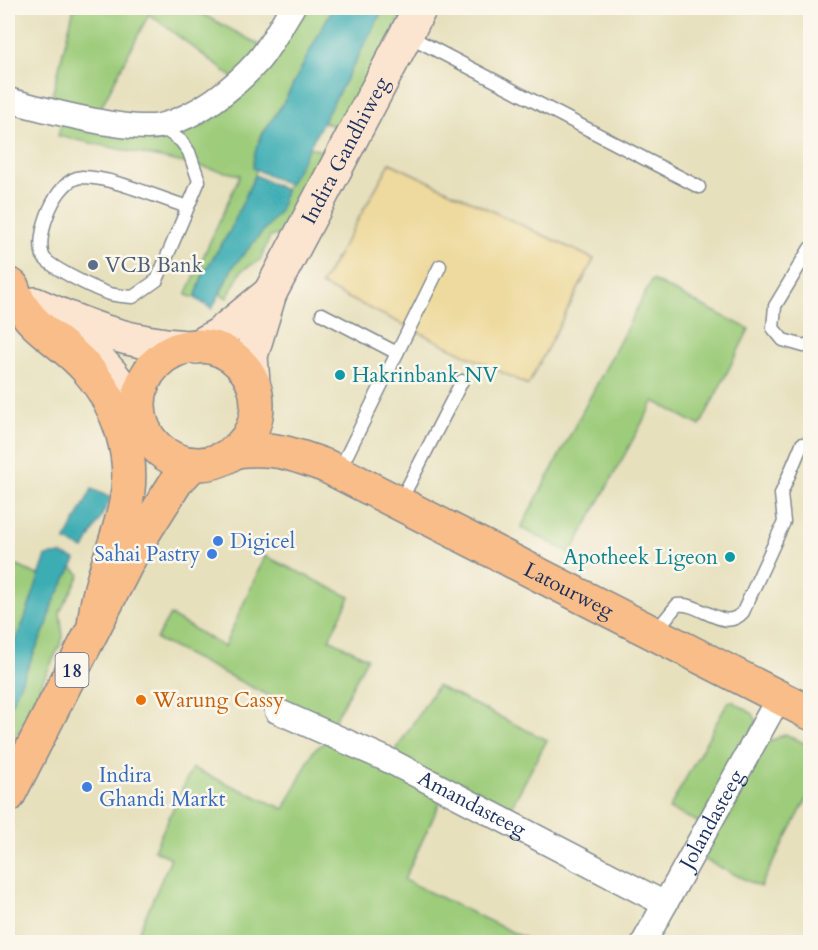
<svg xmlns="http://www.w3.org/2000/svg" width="818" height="950" font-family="Cardo,serif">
<rect width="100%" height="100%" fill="#fbf7ec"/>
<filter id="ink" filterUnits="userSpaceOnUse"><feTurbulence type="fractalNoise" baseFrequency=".0167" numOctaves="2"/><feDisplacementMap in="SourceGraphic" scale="12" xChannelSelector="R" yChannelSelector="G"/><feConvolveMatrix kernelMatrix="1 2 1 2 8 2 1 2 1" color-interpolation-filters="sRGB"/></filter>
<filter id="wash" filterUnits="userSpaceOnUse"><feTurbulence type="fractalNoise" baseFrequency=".008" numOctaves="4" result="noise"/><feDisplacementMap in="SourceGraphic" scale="24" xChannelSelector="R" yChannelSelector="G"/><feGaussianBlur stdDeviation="1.35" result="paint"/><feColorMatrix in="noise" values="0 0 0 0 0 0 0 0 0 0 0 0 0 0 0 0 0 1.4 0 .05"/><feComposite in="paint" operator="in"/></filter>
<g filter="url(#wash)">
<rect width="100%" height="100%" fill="#e7e0bd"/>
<g fill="#9dcc7a" stroke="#5c7e6c" stroke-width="1.5">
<polygon points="74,8 191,8 262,46 235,79 149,14 98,113 51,100"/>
<path d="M300,8H333L285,100L259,139L255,175L230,231L204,272L195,298L186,295L240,175L58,136L62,120C87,123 113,126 139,130C149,131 161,134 171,133C234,128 272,55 300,8Z"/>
<polygon points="384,8 405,8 342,129 323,122"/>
<polygon points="309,147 326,153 284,233 270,237 260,260 242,270 227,298 220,294 232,268 280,211 285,190"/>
<polygon points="652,280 749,329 700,426 654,401 571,553 521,528"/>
<polygon points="265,556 350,597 329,639 367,658 331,727 156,639 170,615 224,647"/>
<polygon points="8,562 40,576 24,621 8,657"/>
<polygon points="72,567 80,575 60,612 63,637 61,643 8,753 8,711 48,622 51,607"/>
<polygon points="437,686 547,740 506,817 392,756"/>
<polygon points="732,701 753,714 757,722 700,823 669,809 728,702"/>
<polygon points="785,734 810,746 810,793 760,887 701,858 765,744"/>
<polygon points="328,740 443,796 404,880 533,942 134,942 171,858 154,850 192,768 284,809 314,750"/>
</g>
<polygon fill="#eeda9e" stroke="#84847e" stroke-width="1.5" points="390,163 594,259 528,385 321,285"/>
<g fill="#3cadb4" stroke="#2c6e89" stroke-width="1.5">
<path d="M333,8H384L289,185L253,168C253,139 273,122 286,98C302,68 316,37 333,8Z"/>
<polygon points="255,175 285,190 280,211 232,268 212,309 195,298 204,272 230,231"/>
<polygon points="92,489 111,498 84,549 65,541"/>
<polygon points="61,554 76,560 51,607 48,622 8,711 8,657 24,621 46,556"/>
</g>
</g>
<g filter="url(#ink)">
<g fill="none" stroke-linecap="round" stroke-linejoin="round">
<g stroke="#81888e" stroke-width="15">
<g id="lane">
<polyline points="407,35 699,187"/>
<path d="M160,126L181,141L189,152L199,181L157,280L133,297C126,296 117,296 110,294C97,290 48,267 43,256C35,235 56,178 82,177C113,177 158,198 188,207"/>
<polyline points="810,248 775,306 773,328 783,340 804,346 810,343"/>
<polyline points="322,314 397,353"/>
<polyline points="339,471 440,266"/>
<polyline points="400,502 462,381"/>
<path d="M655,632L677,605C700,601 724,634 743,612L784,522L781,494L802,444"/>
</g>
</g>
<g stroke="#81888e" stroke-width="27">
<g id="street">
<path d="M8,100C41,109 128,132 160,126C197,117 233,89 258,61C271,46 281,25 292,8"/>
<path id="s1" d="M277,711L388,760L665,904"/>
<path id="s2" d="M644,942L779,697"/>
</g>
</g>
<g stroke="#81888e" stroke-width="36">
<g id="secondary">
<path d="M35,304C90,328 127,343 187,347"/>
<path d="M70,334C107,366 120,379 141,423"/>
<polyline points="197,347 218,335 270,293"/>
<path id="s3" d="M253,383L251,356L270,293L420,8"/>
</g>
</g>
<g stroke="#81888e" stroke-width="36">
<g id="primary">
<path d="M12,286C26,329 61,338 88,370C119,406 137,459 125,507C116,548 97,585 94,627"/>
<circle cx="198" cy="405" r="59"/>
<path id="s4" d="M235,451C275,447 290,453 326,466L810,713"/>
<polyline points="8,796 136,545 176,482 193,464"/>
</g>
</g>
<use href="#lane" stroke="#fff" stroke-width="12"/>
<use href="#street" stroke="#fff" stroke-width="24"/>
<use href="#secondary" stroke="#fce5d0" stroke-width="33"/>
<use href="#primary" stroke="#f8bd89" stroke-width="33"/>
</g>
</g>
<circle fill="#5c6f8a" stroke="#fbf7ec" stroke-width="2" cx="93" cy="265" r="6"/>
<g fill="#0f9aa8" stroke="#fbf7ec" stroke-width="2">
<circle cx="340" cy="375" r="6"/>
<circle cx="730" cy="557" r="6"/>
</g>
<g fill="#3f7fe0" stroke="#fbf7ec" stroke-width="2">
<circle cx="218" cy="541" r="6"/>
<circle cx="212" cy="554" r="6"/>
<circle cx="87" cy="787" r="6"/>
</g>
<circle fill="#e8710a" stroke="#fbf7ec" stroke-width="2" cx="141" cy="700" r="6"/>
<g text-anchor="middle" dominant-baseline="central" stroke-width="5" stroke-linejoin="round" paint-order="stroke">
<rect fill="#fbf7ec" stroke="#5e6b89" stroke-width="1.5" x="55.5" y="653" width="33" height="34" rx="4.5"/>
<g font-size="20" font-weight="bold" fill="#1b2f5e">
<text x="72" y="670">18</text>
</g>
<g font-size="21" fill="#1b2f5e" stroke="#fbf7ec">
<text stroke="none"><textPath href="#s3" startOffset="254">Indira Gandhiweg</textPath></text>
<text stroke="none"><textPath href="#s4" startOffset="366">Latourweg</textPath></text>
<text stroke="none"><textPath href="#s1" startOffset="216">Amandasteeg</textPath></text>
<text stroke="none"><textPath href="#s2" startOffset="140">Jolandasteeg</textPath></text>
</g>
<g font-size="21" fill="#4e5e75" stroke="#fbf7ec" text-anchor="start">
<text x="105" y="265">VCB Bank</text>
</g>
<g font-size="21" fill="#0d838f" stroke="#fbf7ec" text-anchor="start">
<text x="352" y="375">Hakrinbank NV</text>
<text x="718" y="557" text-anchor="end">Apotheek Ligeon</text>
</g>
<g font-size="21" fill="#366cbe" stroke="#fbf7ec" text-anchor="start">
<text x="230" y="541">Digicel</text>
<text x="200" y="554" text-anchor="end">Sahai Pastry</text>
<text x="99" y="775">Indira<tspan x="99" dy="24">Ghandi Markt</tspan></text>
</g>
<g font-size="21" fill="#c56008" stroke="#fbf7ec" text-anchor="start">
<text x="153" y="700">Warung Cassy</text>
</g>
</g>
<rect width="818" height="950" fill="none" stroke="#fbf7ec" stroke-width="30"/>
</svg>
